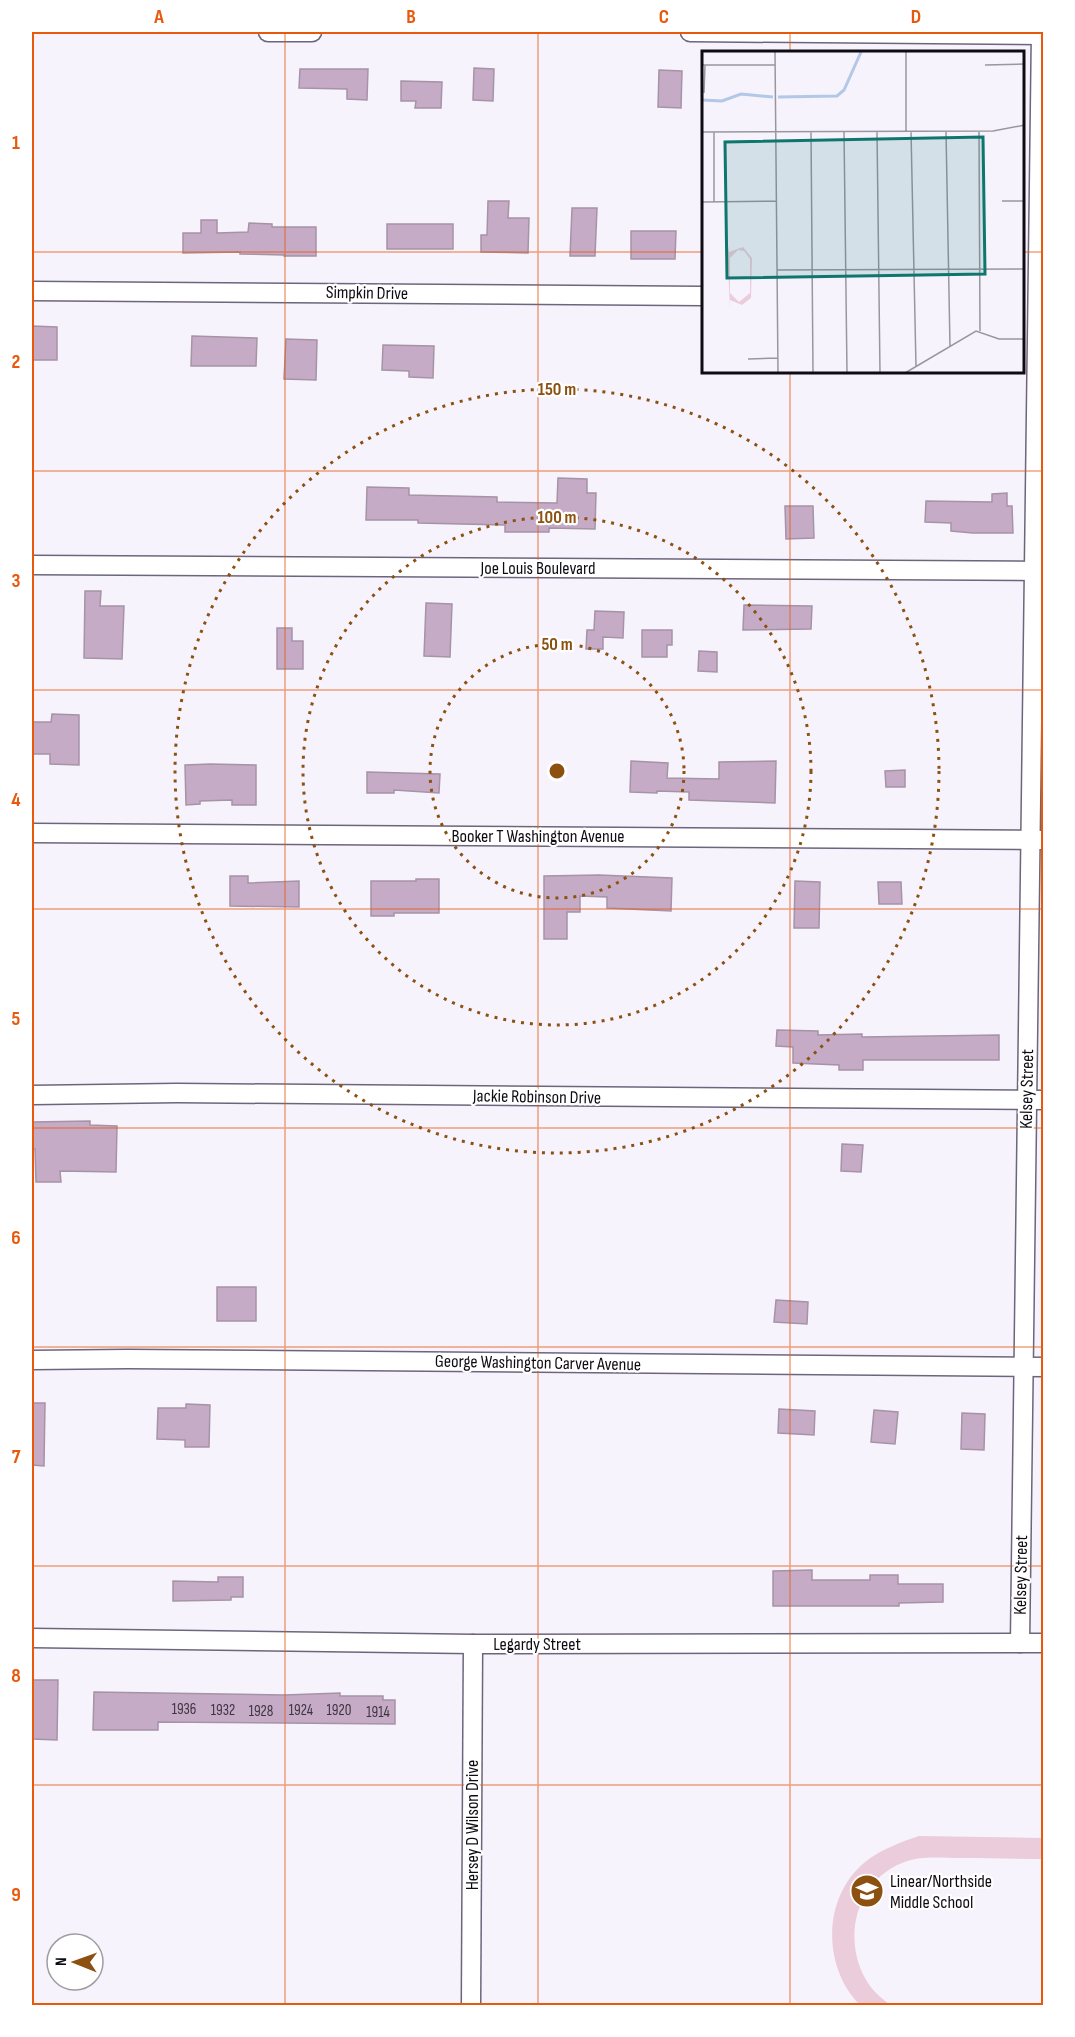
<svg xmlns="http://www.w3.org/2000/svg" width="1075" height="2037" font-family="'Sofia Sans Condensed',sans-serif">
<rect width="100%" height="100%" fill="#f7f3fd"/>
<path fill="#ebccda" d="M919,1836L1043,1838V1859C1016,1859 989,1858 961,1858C942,1858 920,1855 902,1863C853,1883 841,1945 870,1986C875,1993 883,1999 890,2005H860C821,1966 822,1893 869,1859C885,1848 901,1842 919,1836Z"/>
<g fill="#c6abc6" stroke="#a693a6" stroke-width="1.5">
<polygon points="474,68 494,69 493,101 473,100"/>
<polygon points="300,69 368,69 367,100 347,99 347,89 299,88"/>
<polygon points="659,70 682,71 681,108 658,107"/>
<polygon points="401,81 442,82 441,108 415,108 416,101 401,101"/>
<polygon points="488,201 509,201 508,218 529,218 528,253 481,252 481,235 487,235"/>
<polygon points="572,208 597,208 595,256 570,256"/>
<polygon points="201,220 217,220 217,233 248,232 249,223 272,224 272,227 316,227 316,256 284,256 284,255 240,254 240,252 183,253 183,233 201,233"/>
<rect x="387" y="224" width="66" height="25"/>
<polygon points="631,231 676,231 675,259 631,259"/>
<polygon points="32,326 57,327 57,360 32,360"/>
<polygon points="192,336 257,338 256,366 191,366"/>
<polygon points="286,339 317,340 316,380 284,379"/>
<polygon points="383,345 434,346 433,378 409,377 409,371 382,370"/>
<polygon points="558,478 587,479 587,493 596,493 595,529 549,528 549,532 505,532 505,525 418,523 418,520 366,520 367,487 409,488 409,495 497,497 497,502 557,503"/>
<polygon points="1007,493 1007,506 1012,506 1013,533 973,533 951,531 951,523 925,522 926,501 992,502 992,494"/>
<polygon points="785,506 813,506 814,538 786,539"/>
<polygon points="85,591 101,591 100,606 124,606 122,659 84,658"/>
<polygon points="426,603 452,604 450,657 424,656"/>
<polygon points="744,605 812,606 811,629 743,630"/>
<polygon points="595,611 624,612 623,638 603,637 603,649 586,649 587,630 594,630"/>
<polygon points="277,628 292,628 292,641 303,641 303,669 277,669"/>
<polygon points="642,630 672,630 672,645 667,645 667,657 642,657"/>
<polygon points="699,651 717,652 717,672 698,671"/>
<polygon points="52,714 79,715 79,765 50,764 50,754 32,754 32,722 51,722"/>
<polygon points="631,761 668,763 667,778 719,779 719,762 776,761 775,803 689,800 689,792 657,791 657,793 630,792"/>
<polygon points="210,764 256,765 256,805 232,805 232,800 200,801 200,804 186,805 185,765"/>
<polygon points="905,770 905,787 886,787 885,771"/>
<polygon points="367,772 440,774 439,793 394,790 394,793 367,793"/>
<polygon points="599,875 672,878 671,911 607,908 607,897 580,896 580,912 567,912 567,939 544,939 544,876"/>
<polygon points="230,876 248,876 248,883 299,881 299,907 230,906"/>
<polygon points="416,879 439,879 439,913 394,913 394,916 371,916 371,881 416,881"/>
<polygon points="795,881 820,882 819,928 794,928"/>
<polygon points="878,882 901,882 902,904 879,904"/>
<polygon points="777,1030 818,1031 818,1035 862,1034 862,1037 999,1035 999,1060 863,1060 863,1070 839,1070 839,1065 793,1063 793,1047 776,1046"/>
<polygon points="90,1121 90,1125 117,1126 116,1172 60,1171 61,1182 36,1182 35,1149 33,1149 32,1122"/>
<polygon points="842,1144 863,1145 861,1172 841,1171"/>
<rect x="217" y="1287" width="39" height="34"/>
<polygon points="776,1300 808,1302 807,1324 774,1322"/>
<polygon points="32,1403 45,1403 44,1466 32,1465"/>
<polygon points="186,1404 210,1405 209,1447 185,1447 185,1440 157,1439 158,1408 186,1408"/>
<polygon points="779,1409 815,1411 814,1435 778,1433"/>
<polygon points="874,1410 898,1412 895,1444 871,1442"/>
<polygon points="962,1413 985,1414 984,1450 961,1449"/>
<polygon points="812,1570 812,1580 870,1580 870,1575 898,1575 898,1584 943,1584 943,1602 899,1603 899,1606 773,1606 773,1571"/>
<polygon points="218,1577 243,1577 243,1597 231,1597 231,1600 173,1601 173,1581 218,1582"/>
<polygon points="32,1680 58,1680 57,1740 32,1739"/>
<polygon points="94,1692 284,1695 340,1693 340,1696 383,1696 383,1700 395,1700 395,1724 158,1722 158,1730 93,1730"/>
</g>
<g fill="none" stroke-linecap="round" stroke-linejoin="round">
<g stroke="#6d657b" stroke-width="21">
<g id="minor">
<polyline points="268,32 312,32"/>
<polyline points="690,32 1044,35"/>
<polyline points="32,291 703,296"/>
<polyline points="32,565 1044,571"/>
<polyline points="32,833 1044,840"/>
<polyline points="32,1095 177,1093 1044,1100"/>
<polyline points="32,1360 128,1359 1044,1367"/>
<polyline points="32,1638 473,1644 1044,1643"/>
<polyline points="1020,1643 1041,32"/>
<polyline points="471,2006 473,1644"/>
</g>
</g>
<use href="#minor" stroke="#fff" stroke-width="18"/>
</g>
<path fill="none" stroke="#e8590c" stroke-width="1.5" stroke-opacity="0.55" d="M285,32V2006M538,32V2006M790,32V52M32,252H703M1022,252H1044M790,372V2006M32,471H1044M32,690H1044M32,909H1044M32,1128H1044M32,1347H1044M32,1566H1044M32,1785H1044"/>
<g fill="none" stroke="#8c5010" stroke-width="3" stroke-dasharray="3 6">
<circle cx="557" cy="771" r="127"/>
<circle cx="557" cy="771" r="254"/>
<circle cx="557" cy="771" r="382"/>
</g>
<defs>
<g id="school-disc" transform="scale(1.725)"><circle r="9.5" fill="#8c5010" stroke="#fff"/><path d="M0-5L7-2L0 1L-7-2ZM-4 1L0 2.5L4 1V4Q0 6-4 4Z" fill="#fff"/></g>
</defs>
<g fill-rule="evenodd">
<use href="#school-disc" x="867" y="1891"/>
</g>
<g text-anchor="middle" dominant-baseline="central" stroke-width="4.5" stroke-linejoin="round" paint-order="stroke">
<g font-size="15" fill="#3c3340">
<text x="184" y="1709">1936</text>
<text x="223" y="1710">1932</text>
<text x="301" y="1710">1924</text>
<text x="339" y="1710">1920</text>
<text x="261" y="1711">1928</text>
<text x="378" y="1712">1914</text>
</g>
<g font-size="18" fill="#0e0b13" stroke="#fff">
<text transform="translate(367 293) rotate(1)">Simpkin Drive</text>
<text x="538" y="568">Joe Louis Boulevard</text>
<text x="538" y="836">Booker T Washington Avenue</text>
<text transform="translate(1027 1089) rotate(-89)">Kelsey Street</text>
<text transform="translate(537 1097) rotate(1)">Jackie Robinson Drive</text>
<text transform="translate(538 1363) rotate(1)">George Washington Carver Avenue</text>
<text transform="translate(1021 1575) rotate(-89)">Kelsey Street</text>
<text x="537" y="1644">Legardy Street</text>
<text transform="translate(472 1825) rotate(-90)">Hersey D Wilson Drive</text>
</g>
<g font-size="18" fill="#0e0b13" stroke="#fff" text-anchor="start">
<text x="890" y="1881">Linear/Northside<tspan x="890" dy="21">Middle School</tspan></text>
</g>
</g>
<g transform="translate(702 51)">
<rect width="322" height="322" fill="#f7f3fd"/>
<path d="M25,189L27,201L41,196L50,207L49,247L40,254L28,249V258ZM36,199L42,200L48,208V242L37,251L28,242V207Z" fill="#ebccda" fill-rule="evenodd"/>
<path fill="none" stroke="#b2c8e6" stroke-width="3" d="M76,46L135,45L142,39L159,1M0,49L20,50L39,43L71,46"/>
<path fill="none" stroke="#9a969f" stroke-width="1.5" d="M73,1L76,322M204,1V80M0,14H73M283,14L323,13M2,42L3,14M142,80L145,322M175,80L178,322M209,80L214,316M244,80L248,296M277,80L278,280M0,81L291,80L323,74M12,81V151M109,81L111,322M300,150H323M0,151L74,150M75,219L323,218M46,308L76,307M203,322L274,280L297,288H323"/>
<path fill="#0f766e" fill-opacity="0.15" stroke="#0f766e" stroke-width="3" d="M281,86L283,223L25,227L23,91Z"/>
<rect width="322" height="322" fill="none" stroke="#0e0b13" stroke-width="3"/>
</g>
<circle cx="557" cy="771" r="9" fill="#8c5010" stroke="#fff" stroke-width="3"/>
<g font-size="18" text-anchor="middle" font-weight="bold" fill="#8c5010" stroke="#fff" stroke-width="4.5" stroke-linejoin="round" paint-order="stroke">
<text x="557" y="395">150 m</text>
<text x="557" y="523">100 m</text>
<text x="557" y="650">50 m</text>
</g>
<rect width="1075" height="2037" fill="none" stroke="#ffffff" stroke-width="66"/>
<g transform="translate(75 1962) rotate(271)"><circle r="28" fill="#ffffff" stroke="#9f9da1" stroke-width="1.5"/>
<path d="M0-4.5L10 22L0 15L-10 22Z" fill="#8c5010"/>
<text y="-9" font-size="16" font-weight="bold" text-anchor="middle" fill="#0e0b13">N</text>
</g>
<rect x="33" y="33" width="1009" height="1971" fill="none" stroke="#e8590c" stroke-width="2"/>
<g font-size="20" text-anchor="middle" font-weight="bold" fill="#e8590c">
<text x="159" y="23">A</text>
<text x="411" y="23">B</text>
<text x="664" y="23">C</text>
<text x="916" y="23">D</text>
<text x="16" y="149">1</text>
<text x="16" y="368">2</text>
<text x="16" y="587">3</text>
<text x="16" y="806">4</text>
<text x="16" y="1025">5</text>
<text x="16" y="1244">6</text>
<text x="16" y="1463">7</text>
<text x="16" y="1682">8</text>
<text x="16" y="1901">9</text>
</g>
</svg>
